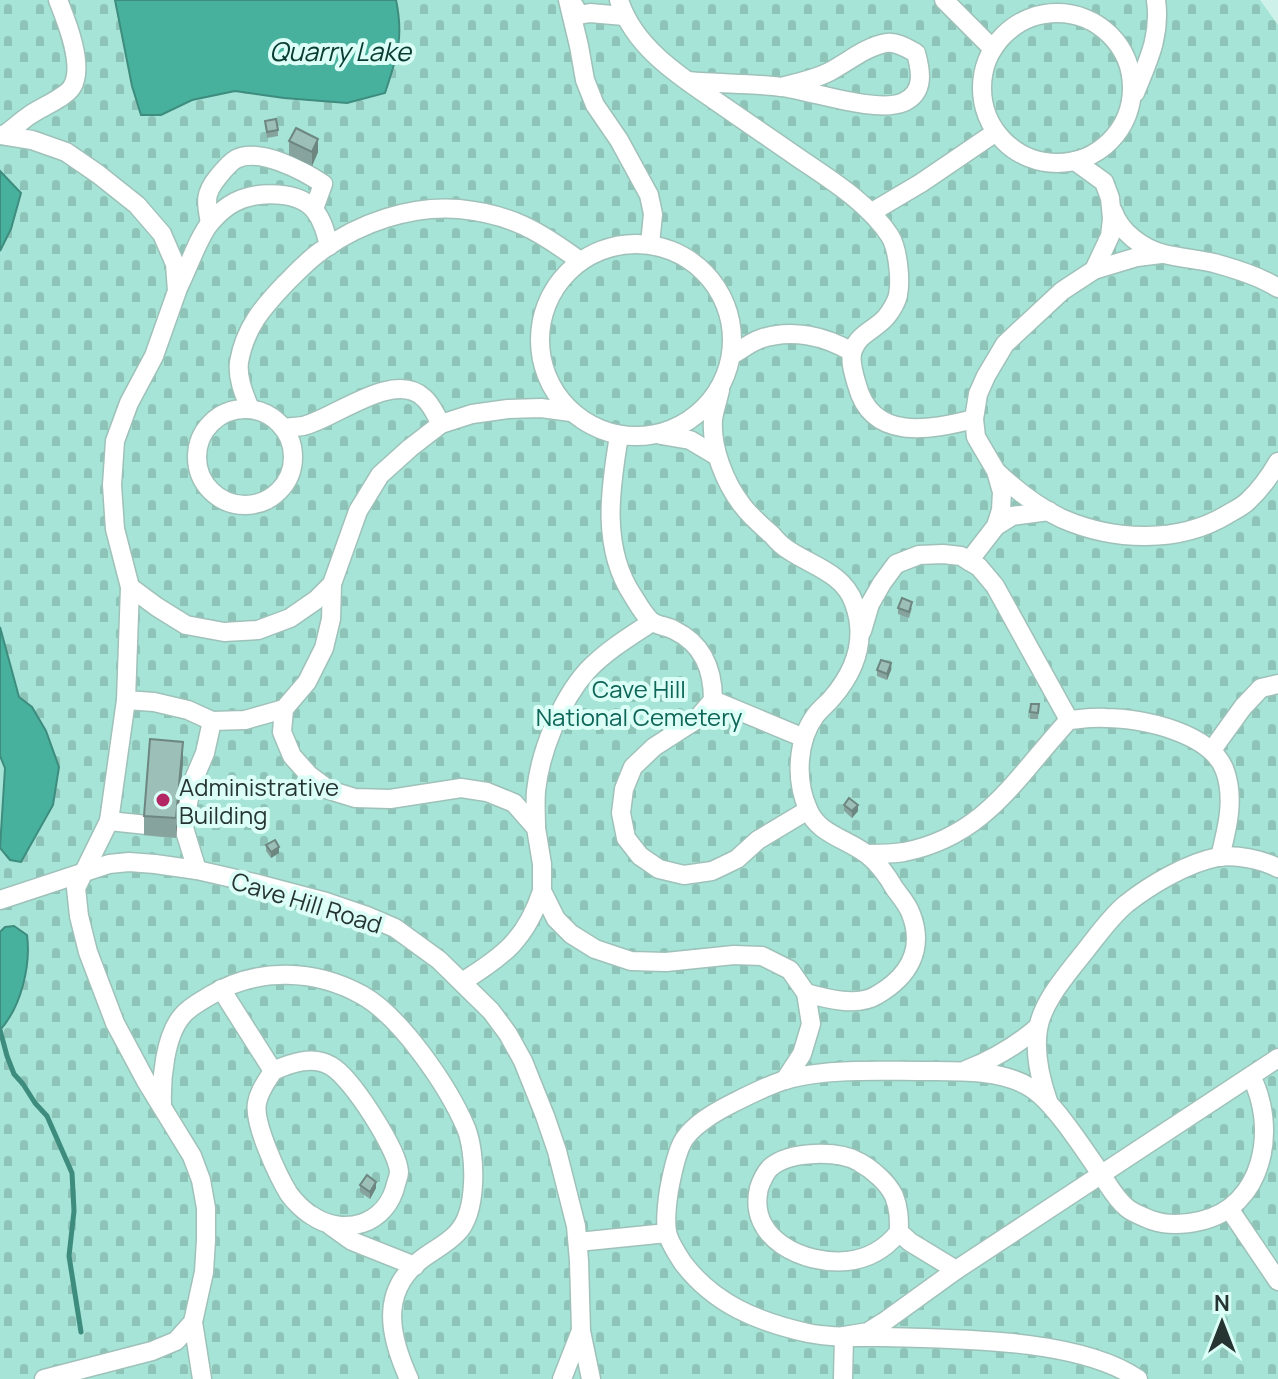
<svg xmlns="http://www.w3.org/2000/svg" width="1278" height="1379" font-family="Manrope,sans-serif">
<defs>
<pattern id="cemetery-stones" width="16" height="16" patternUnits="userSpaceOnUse" patternTransform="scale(2)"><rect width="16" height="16" fill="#a5e4d6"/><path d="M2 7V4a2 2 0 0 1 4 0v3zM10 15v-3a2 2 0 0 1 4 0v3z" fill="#8ec4b8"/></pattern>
</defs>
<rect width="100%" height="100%" fill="#cef2e9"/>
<polygon fill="url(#cemetery-stones)" points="0,0 1260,0 1278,25 1278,1379 0,1379"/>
<g fill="#48b19e" stroke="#3e8c7e" stroke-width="2">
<path d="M115,0H396C404,38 397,57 385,93L347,103L284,98L235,91L192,100L161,115H141L132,86Z"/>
<polygon points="0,171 21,193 11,229 0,251"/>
<polygon points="0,627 19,697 32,707 46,731 59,767 53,805 21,862 10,860 0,848 5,768 0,756"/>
<path d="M5,927L14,926L27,935C31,966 21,1007 0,1030V932Z"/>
</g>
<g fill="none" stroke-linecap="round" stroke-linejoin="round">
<polyline stroke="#3e8c7e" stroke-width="5" points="0,1030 7,1056 14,1074 23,1084 35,1103 47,1116 72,1173 74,1211 69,1256 81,1332"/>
<g stroke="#9fc1b9" stroke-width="21">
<g id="minor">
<polyline points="568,0 579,46 585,80 595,105 619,140 649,195 653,214 650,244"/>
<path d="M619,0C633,45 676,74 713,99C743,120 773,140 803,161C834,182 869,204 890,236C898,249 901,280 898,295C897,301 891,311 887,316C877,329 859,333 853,350C849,360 854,375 857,385C872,442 930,430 974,419"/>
<polyline points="944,0 993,49"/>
<polyline points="575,7 573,16 590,13 624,16"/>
<circle cx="1057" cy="88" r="75"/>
<path d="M688,81C719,84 751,83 782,87C813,91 877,114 904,102C925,92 921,71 916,53C907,48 896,41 886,43C865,47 848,62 829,72C813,80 797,83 780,87"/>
<path d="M1135,93C1148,61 1161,36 1156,0"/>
<polyline points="0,135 32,140 66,152 98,174 137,205 162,234 175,264 177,291 154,356 129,403 115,441 112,485 115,529 130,587 157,607 186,625 224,632 258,630 290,618 316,600 332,584 358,511 380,475 410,448 441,424 472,414 508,409 541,408 571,412"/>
<path d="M4,135C13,129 21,121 30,115C41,107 65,98 72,87C85,66 66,20 58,0"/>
<path d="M1113,211C1120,232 1143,249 1164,254C1180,258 1197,259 1214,263C1235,269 1259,276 1278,288"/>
<polyline points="872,212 921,183 996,132"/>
<path d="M210,223C206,202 204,194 218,177C223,171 229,163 236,159C259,147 304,171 323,184L314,209"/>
<circle cx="636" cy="340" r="96"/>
<polyline points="1094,270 1137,257 1161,254"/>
<path d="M178,288C187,271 199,235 211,222C217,215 227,206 235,202C256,191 300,190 315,211C323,221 326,234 329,246"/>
<path d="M732,355C741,350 751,342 760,339C791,328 825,336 852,352"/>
<path d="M720,390C718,400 714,410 713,420C711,448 725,483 742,505C750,516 762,526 772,535C777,541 783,547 790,551C813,566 844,574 854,603C867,638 856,670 832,698C827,704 820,709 815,716C797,741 795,780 808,809C818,835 849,839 869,856C880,865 888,877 895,889C901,897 908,905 911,914C925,950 908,977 877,995C858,1007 827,999 806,993"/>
<path d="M250,409C244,394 237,378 239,362C245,328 262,308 285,284C296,273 308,260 321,251C359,223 411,205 459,209C511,214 539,231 580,261"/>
<circle cx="245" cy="457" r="48"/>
<path d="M284,428C290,427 297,427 303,426C334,419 394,369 424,398C432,405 436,416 441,424"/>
<polyline points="661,435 690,440 717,456"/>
<path d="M619,436C610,489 601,548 633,596C638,604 644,615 651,621C657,626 667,626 674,630C703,644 713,669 713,700L696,720L654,747L633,767L624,789L621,813L626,838L640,856L659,869L684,875L712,871L737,859L758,840L808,810"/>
<path d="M998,473C1016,490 1039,508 1063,519C1114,541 1179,544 1228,514C1235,510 1243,506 1248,501C1261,489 1270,476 1278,462"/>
<polyline points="996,526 1012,516 1049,511"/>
<polyline points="969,561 996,526 1001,510 1002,492 996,471 976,437 974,419 978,394 986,376 1005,344 1062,291 1094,270 1110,236 1112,219 1110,198 1104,182 1075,161"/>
<polyline points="332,584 331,619 324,648 307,682 284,709 282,732 292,756 309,775 329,790 355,798 390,799 461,788 487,792 514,803 536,828 542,864 542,891 556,919 571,934 595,949 631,961 666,962 734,955 762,956 790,970 806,993 811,1024 802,1054 785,1080"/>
<polyline points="130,587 126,700 109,821 76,888 79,916 88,952 115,1023 146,1081 192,1156 201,1180 206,1208 206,1240 204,1272 193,1322 202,1379"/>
<polyline points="862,631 870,604 882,583 896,564 919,555 943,554 961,556 979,567 995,586 1069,720"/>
<polyline points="126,700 154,702 188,710 212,721 245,720 284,709"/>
<polyline points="713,700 804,738"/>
<polyline points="1212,750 1243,707 1261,688 1278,684"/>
<polyline points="109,821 166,827"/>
<path d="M536,828C536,816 535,803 536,791C540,752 561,700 587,671C606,651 629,637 652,622"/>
<path d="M867,854C879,854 892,854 904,852C986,836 1017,776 1069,720C1081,719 1094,717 1106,718C1142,718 1212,733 1225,771C1235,799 1227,829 1220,857"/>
<polyline points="197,870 184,828 191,786 205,753 212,721"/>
<polyline points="0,900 109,864 129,862 155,864 197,870 254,883 326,902 367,916 395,928 439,960 491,1011 508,1034 523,1061 545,1116 557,1151 576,1226 579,1261 581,1331 591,1379"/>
<path d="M462,982C504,956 526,939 542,891"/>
<path d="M221,989L273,1071C267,1081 259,1091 257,1103C253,1123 278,1176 289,1194C294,1201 304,1211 311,1215C344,1238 387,1224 396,1184C397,1180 399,1176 399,1172C398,1150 351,1077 331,1066C313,1055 291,1063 273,1071"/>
<path d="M966,1070C994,1059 1016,1046 1038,1027"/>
<path d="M1048,1101C1040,1078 1034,1054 1038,1029C1042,1004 1063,979 1078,960C1093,942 1108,919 1126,904C1150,885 1187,863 1218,857C1236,854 1263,860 1278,868"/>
<path d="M162,1104C161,1079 165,1036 182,1016C189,1007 201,1001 211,995C258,967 315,969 362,995C401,1017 448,1086 466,1128C476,1153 478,1212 457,1233C446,1245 431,1251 418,1262C379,1295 391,1339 409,1379"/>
<polyline points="1230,1210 1278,1281"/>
<polyline points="331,1226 352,1241 415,1266"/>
<path d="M899,1232C886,1248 868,1259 847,1261C804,1265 747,1239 759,1188C761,1182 766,1171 771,1167C790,1151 838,1150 859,1162C872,1169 888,1183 894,1196C899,1208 899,1219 899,1232L910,1242L956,1270"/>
<polyline points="578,1242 667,1233"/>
<polyline points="44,1379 152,1351 176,1341 193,1322"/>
<polyline points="562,1379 580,1333"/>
<polyline points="843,1379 844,1336 868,1332 884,1322 956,1270 1278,1058"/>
<path d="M1138,1379C1079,1338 955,1339 885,1337C860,1337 833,1338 808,1333C758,1322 714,1304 683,1263C677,1254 669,1242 667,1232C665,1219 667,1203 669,1190C672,1175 675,1157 682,1143C690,1127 715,1112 731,1104C747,1096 764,1087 782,1081C820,1068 880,1071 921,1071C954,1071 1002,1069 1031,1088C1054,1102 1085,1151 1101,1174C1109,1186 1116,1199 1127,1208C1133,1213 1144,1217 1151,1220C1168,1226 1183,1225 1200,1221C1264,1207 1278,1128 1251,1076"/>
</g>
</g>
<use href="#minor" stroke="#fff" stroke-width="18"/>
</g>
<g fill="#86a49d">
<polygon points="265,121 278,130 278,136 267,138"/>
<polygon points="289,141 318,152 312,166 289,155"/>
<polygon points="898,608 912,608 909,618 898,614"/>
<polygon points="877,670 891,670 887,680 877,676"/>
<polygon points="1031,704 1039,704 1038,719 1030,719"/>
<polygon points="183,762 176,838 144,835 144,816"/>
<polygon points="844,805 858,811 852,818 844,811"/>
<polygon points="266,845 279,853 271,858 266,851"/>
<polygon points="360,1185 376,1188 370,1199 360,1192"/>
</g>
<g fill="#6d8680">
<polygon points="318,139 318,152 312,166 312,152"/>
<polygon points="891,663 891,670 887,680 887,674"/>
<polygon points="183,742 183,762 176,838 176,818"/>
<polygon points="858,805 858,811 852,818 852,811"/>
<polygon points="279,847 279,853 271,858 271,852"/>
<polygon points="376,1182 376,1188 370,1199 370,1192"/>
</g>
<g fill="#9cbfb7" stroke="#6d8680" stroke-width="2">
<polygon points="276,119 278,130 267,132 265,121"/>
<polygon points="296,128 318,139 312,152 289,141"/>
<polygon points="902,598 912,602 909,612 898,608"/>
<polygon points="881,660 891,663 887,674 877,670"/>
<polygon points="1031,704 1039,704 1038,713 1030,712"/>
<polygon points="150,739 183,742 176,818 144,816"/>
<polygon points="849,798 858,805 852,811 844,805"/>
<polygon points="275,840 279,847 271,852 266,845"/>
<polygon points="367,1175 376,1182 370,1192 360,1185"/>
</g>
<circle fill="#b22764" stroke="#dbfff6" stroke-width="3" cx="163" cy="800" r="8"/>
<g text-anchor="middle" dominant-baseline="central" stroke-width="8" stroke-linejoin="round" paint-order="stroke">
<g font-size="24" fill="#0e6558" stroke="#dbfff6">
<text x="639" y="688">Cave Hill<tspan x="639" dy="28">National Cemetery</tspan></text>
</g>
<g font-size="24" fill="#273532" stroke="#dbfff6" text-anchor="start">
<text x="179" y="786">Administrative<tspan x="179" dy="28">Building</tspan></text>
</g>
<g font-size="24" fill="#273532" stroke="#dbfff6">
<text transform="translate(307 902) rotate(17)">Cave Hill Road</text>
</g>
<g font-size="26" font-style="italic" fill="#0a3b33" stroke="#dbfff6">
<text x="340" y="51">Quarry Lake</text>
</g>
</g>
<g transform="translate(1222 1323)" stroke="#dbfff6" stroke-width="6" paint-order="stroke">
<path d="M0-6L14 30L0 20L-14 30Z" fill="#273532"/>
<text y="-12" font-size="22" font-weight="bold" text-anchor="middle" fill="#273532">N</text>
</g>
</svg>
